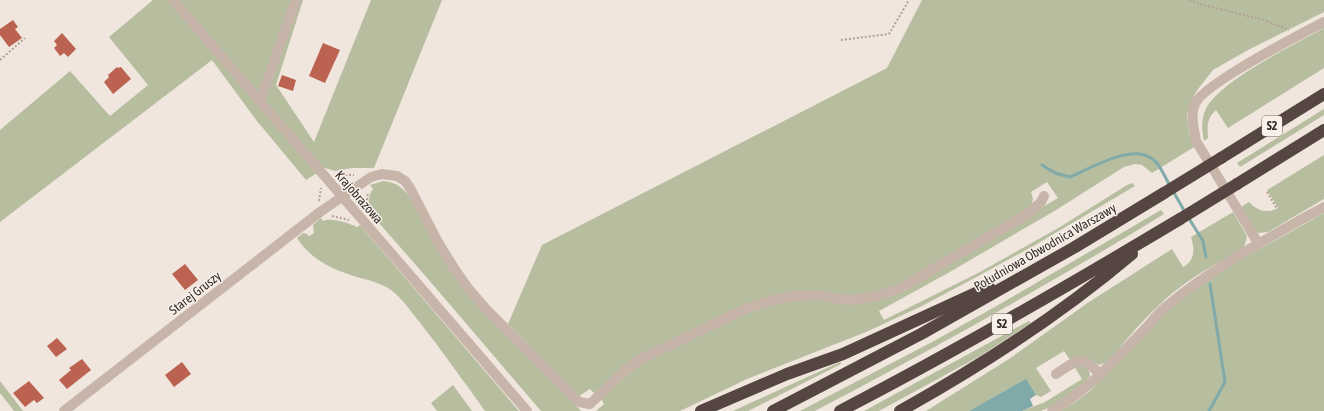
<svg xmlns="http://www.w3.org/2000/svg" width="1324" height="411" font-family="'Asap Condensed',sans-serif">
<rect width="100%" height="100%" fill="#f0e6dd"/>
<g fill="#b6be9f">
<polygon points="153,0 303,0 276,85 314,142 371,0 442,0 374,168 352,168 335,171 325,168 306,180 257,121 212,60 0,222 0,130 70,71 110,116 148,85 109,37"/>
<polygon points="922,0 1324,0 1324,12 1248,50 1213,70 1198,89 1191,101 1187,115 1189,133 1194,147 1152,173 1142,165 1135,164 1124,167 1056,210 948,273 879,311 884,320 980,272 1060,227 1127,185 1132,183 1135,186 1035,245 982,274 920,307 866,332 747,379 680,411 596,411 604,404 601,399 639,364 733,318 794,298 874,300 970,250 1058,198 1047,182 1031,192 1033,199 1031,207 900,286 857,297 778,295 643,355 594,393 590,389 579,396 508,324 542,245 887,68"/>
<path d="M1324,28V68L1228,128L1216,110C1207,118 1207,126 1208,138L1204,141C1202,131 1201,121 1205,111C1216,82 1296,44 1324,28Z"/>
<polygon points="1324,109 1324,115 1240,167 1237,163"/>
<path d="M1324,155V199L1268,232L1258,233L1249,222L1241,207L1249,202C1258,211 1267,214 1278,208L1267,190Z"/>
<path d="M383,181C397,183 401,186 409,196L448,268L468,295L495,325L552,380L581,411H541C484,345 429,279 371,214C367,207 368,195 373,189L370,185Z"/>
<path d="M1161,210L1164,214C1050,284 933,349 815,411H800L934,341L1000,304Z"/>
<path d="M1233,212L1247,236L1244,248C1212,266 1180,283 1155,309C1138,325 1123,344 1108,362L1099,365C1085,358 1086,354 1070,360L1064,351L1036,368L1051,391L1041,397L1036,395L1025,380L969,411H926L1009,359L1089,302L1172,249L1183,267C1195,261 1195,249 1191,237Z"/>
<polygon points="1324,213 1324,411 1061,411 1074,403 1090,391 1163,313 1180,299 1238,261"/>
<path d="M321,218L323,221C330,217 350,223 357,227L360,225L519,411H485C464,382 443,352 421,324C412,313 403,299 391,290C381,283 368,280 357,277C333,270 310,259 297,238L303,233L307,234L309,236L314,233L313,225Z"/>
<polygon points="1029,321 1031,323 980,356 879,411 864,411"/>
<polygon points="840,362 841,364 748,411 733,411"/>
<path d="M1080,365C1086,368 1090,369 1090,376C1084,385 1052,408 1041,411C1036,411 1028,411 1022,411L1045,402L1082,379L1074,366Z"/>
<polygon points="0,381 23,411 14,411 0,393"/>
<polygon points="453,385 472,411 437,411 431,403"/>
</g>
<polygon fill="#7faaa9" points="1026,379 1036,395 1030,399 1033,406 1022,411 969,411"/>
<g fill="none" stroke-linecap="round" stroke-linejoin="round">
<g stroke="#7faaa9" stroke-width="3">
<path d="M1042,165L1055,173L1070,177C1092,168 1136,140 1156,162C1162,169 1166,179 1170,186"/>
<polyline points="1173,191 1185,212"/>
<polyline points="1188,217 1203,241 1206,257"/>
<polyline points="1209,411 1225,382 1210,284"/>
</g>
</g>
<g fill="#bb6251">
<polygon points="13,20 18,27 15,29 22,38 9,47 0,35 0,29"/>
<polygon points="62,33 76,49 68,57 64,53 60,56 54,48 57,45 54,41"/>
<polygon points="323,43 340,50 325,83 309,76"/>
<polygon points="117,67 118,68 121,67 131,79 113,94 104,82 109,77 108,75"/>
<polygon points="282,75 296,80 293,91 278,86"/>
<polygon points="185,264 198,280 185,290 172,274"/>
<polygon points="57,338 67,349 56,357 47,346"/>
<polygon points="82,359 91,370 67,389 59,380 71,370 69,368"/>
<polygon points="182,362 191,374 174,387 165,375"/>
<polygon points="29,381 44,398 37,403 34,400 25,407 13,393"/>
</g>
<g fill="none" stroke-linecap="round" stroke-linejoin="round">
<g stroke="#b39f95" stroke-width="2" stroke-dasharray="2 2" stroke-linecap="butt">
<polyline points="1189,0 1200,4 1264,20 1289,30"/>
<polyline points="841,40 889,34 909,0"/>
<polyline points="0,60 25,38"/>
<polyline points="337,175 354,175"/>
<polyline points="1267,192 1277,209"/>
<polyline points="319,201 321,188"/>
<polyline points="366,208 368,192"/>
<polyline points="332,216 349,220"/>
</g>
<g stroke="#c7b5aa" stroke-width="10">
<polyline points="173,0 527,411"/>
<polyline points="260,101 296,0"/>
<path d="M1258,243L1196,141C1194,129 1190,115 1195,104C1203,84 1301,34 1324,22"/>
<path d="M1056,374C1079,359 1080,354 1101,375"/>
<polyline points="64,411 320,212 371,177 382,174 397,176 405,181 410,188 439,244 454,268 468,288 486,309 579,402 590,404 624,371 639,360 745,309 777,299 794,296 820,295 832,298 849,300 874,297 899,289 1029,213 1041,202 1044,196"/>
<path d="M1052,411C1088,390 1114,361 1143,331C1151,323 1158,312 1168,305C1215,266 1270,237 1324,207"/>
</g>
<g stroke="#554641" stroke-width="12">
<polyline points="1221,158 1324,94"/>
<polyline points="1237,184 1324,130"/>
<polyline points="701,411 787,374 843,354 989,287"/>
<polyline points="773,411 921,334 1075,247 1164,193"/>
<path d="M840,411C956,351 1068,286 1180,219"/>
<path d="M900,411C981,366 1060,315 1132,254"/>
</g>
<g stroke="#554641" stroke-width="12">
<polyline points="1164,193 1221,158"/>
<polyline points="1180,219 1237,184"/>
</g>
</g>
<g text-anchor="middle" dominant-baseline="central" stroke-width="3" stroke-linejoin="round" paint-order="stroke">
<g fill="#f8f0e9" stroke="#706763" stroke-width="1">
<rect x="1262" y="116" width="20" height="20" rx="3"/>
<rect x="992" y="314" width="20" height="20" rx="3"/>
</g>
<g font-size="12" font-weight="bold" fill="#352c29">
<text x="1272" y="126">S2</text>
<text x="1002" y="324">S2</text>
</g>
<g font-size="13" fill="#352c29" stroke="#f8f0e9">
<text transform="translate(359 197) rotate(49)">Krajobrazowa</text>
<text transform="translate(1045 247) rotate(-30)">Południowa Obwodnica Warszawy</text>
<text transform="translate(195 293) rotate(-38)">Starej Gruszy</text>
</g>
</g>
</svg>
